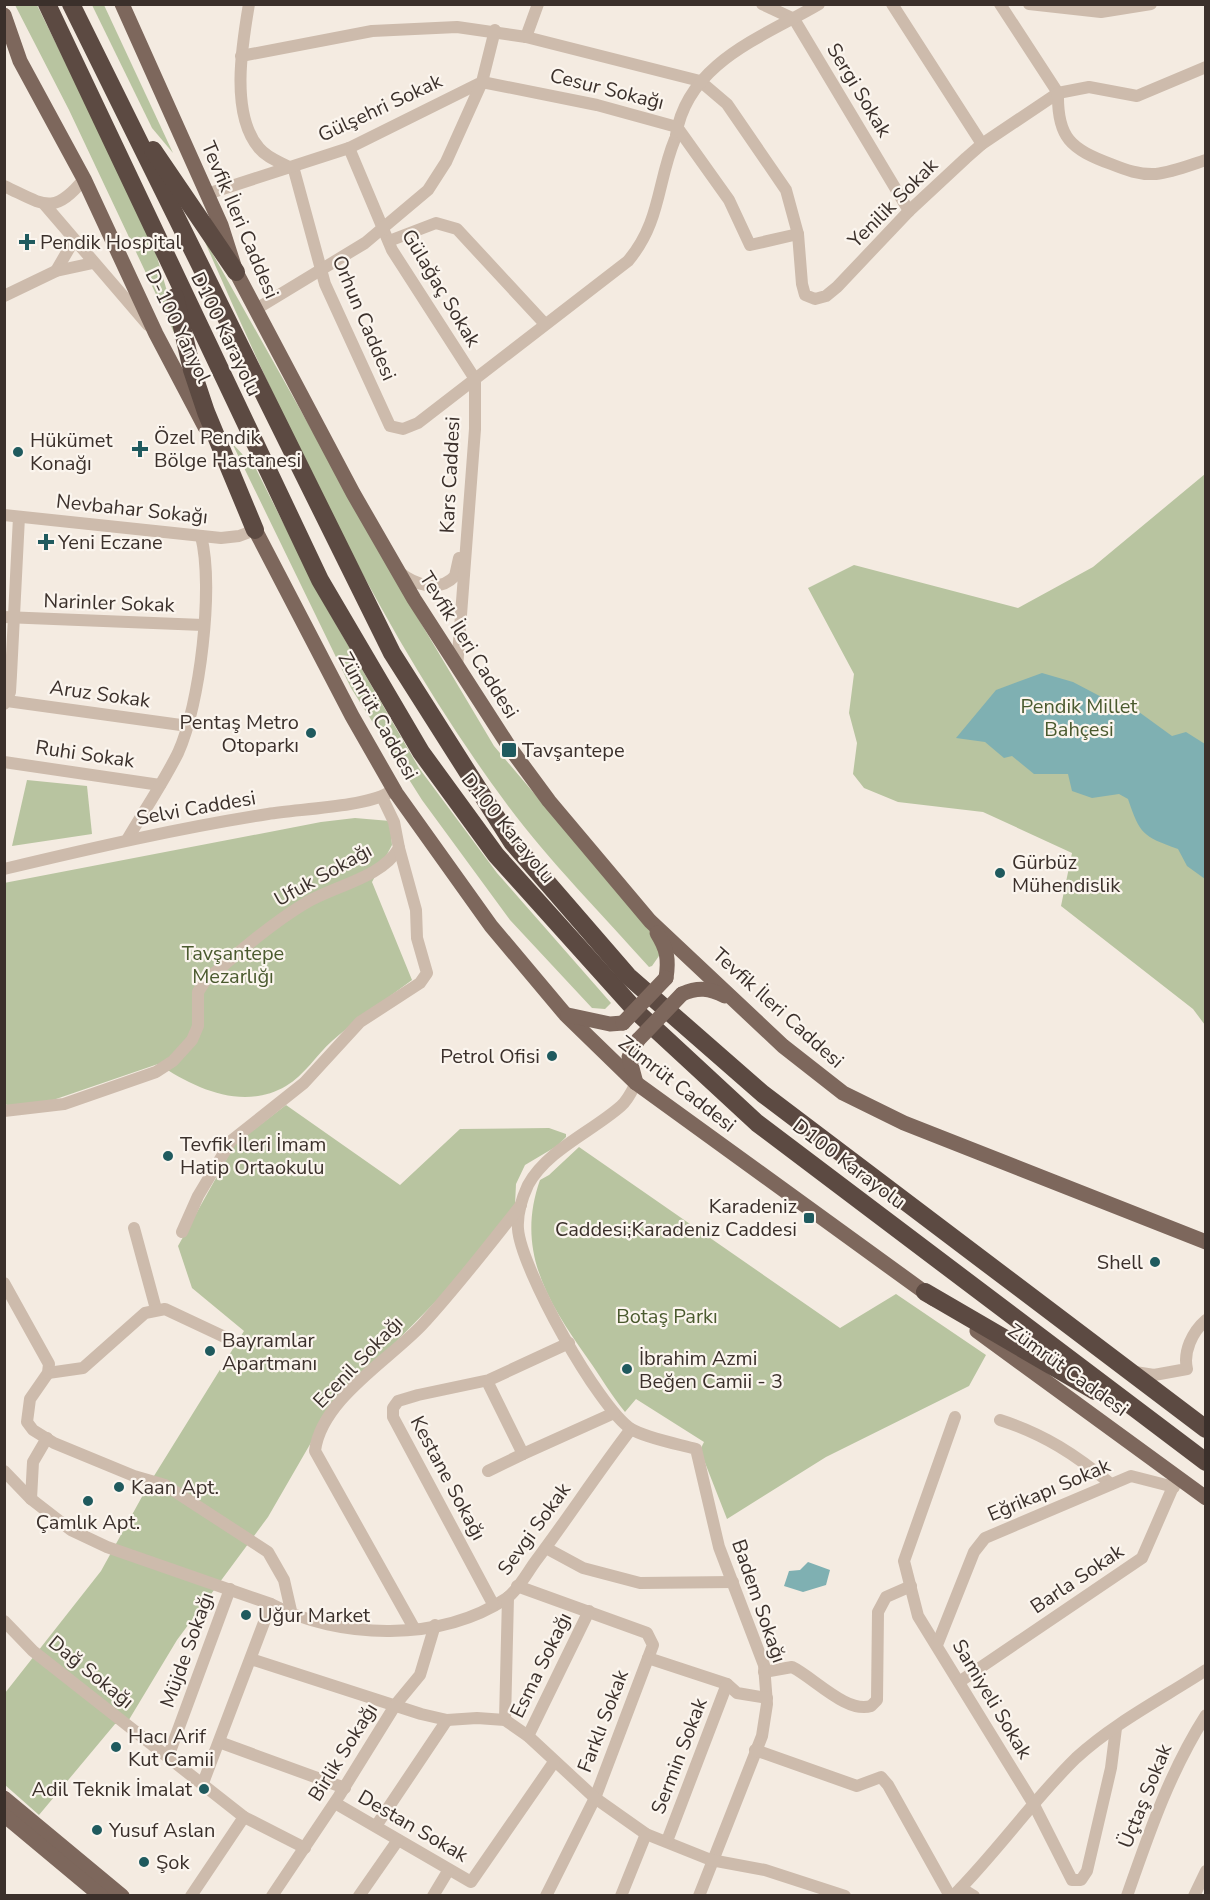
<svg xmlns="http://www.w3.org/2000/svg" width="1210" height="1900" font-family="'Nunito Sans',sans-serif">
<rect width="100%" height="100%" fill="#f4ebe1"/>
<g fill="#b8c4a0">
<polygon points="15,5 37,5 111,155 155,250 187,360 69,110"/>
<polygon points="92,5 104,5 173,153 152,128"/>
<path d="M201,233L406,598L494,746L653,934L661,953L652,966L649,967C602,914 547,859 506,803C379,632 286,427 201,233Z"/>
<polygon points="232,443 256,469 322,600 419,768 497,873 611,1003 605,1009 592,1008 510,920 422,800 351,688"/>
<polygon points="1205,474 1205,1025 1193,1009 1061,906 1072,853 983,812 898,802 864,788 853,774 857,743 849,713 854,674 808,588 854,565 1018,608 1093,567"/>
<polygon points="27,780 87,786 92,834 12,846"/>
<path d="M355,818L390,821L392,845L372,882L412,980C385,1000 357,1019 332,1041C316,1055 305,1075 286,1086C243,1111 196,1089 158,1064L24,1110L4,1104V883L321,822Z"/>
<polygon points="286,1105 400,1185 460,1129 549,1128 566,1134 566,1137 557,1146 525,1165 516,1184 515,1205 443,1294 331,1408 268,1517 177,1640 127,1723 115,1724 39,1815 5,1785 5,1693 101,1571 149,1484 244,1331 192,1288 178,1246 235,1144"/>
<path d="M579,1147L840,1328L896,1294L986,1355L969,1386L826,1457L727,1519L700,1450L704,1442L636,1399L625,1412C611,1395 601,1377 588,1359C548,1302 515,1251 540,1180L549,1175Z"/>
</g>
<g fill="#7fb0b2">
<path d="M1042,673L1073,682L1113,703L1128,704L1172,736L1186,732L1205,744V879L1187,866L1178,849C1142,836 1140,834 1128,799L1119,794L1092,798L1072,791L1068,774H1034L1012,756L1004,758L985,742L956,738L996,690Z"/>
<polygon points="808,1562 830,1570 826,1585 803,1592 784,1586 789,1571 800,1570"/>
</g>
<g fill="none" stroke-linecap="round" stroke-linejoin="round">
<g stroke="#cdbbac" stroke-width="12">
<path d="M249,4C242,45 230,114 259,148C269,160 282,162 294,170L325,284L390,426L403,429L418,423L628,261C661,222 657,182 675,139"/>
<polyline points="762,4 794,19 909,211"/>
<polyline points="892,4 982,144"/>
<polyline points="1000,4 1058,93"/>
<polyline points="1029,4 1101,12 1151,4"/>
<polyline points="526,37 538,4"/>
<polyline points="241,56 372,31 457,27 526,37 700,81 727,104 786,190 798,234 802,284 805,295 815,299 826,296 837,287 909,211 966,158 982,144 1058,93 1089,87 1137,96 1206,67"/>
<path d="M1058,93C1057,138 1071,149 1111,164C1126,170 1139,175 1156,174C1173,172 1190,165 1206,160"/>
<path d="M676,135C688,62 763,37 819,4"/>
<polyline points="349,148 392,250 475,379"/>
<path d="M4,186C43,204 53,217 84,179"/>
<polyline points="207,194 349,148 482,82 495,30"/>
<polyline points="45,205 148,325"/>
<polyline points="389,241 436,223 457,229 545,324"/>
<polyline points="56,271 74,240"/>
<polyline points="4,296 56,271 93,263"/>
<polyline points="256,309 365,243 428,190 446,162 482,82 597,105 677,127 729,200 750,245 798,234"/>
<polyline points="4,515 221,538 239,536 255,530"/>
<path d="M399,572C415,585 439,593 455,576L459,558"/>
<polyline points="4,617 203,625"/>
<polyline points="457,668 475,429 475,379"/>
<polyline points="7,701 188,726"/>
<polyline points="4,704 10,692 11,675 19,517"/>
<polyline points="4,762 160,785"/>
<path d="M127,840C144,811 163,783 178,753C200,705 214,587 201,536"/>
<path d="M4,869C92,848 179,828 268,814C298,809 364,807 388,793"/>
<path d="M636,1083C632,1091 628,1100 621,1106C593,1131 547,1150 528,1185C522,1198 517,1215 518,1229C521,1269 598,1407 631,1429C646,1438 678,1444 696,1449L719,1547L764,1665L767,1704L762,1736L699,1896"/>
<path d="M4,1111L64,1104L156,1072L173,1061L192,1040L198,1026V992L205,981C237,954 268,926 304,904C332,886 381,879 399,848L394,822L382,797"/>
<polyline points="134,1228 156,1309"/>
<polyline points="182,1232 198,1196 231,1141 304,1083 360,1022 420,983 427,973 417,938 416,910 399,848"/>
<polyline points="4,1283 49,1364 48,1373 30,1399 27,1422 33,1430 54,1443 134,1476 165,1485 268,1552 284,1580 292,1615"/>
<path d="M1135,1372L1154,1375L1187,1369C1183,1352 1192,1332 1206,1320"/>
<polyline points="48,1373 83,1368 145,1313 165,1309 231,1340"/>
<polyline points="487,1381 523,1454 614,1413"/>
<polyline points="955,1417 904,1561 918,1616 1033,1803 1072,1880 1081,1880 1087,1871 1111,1768 1116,1728"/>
<path d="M1000,1420C1044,1434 1076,1455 1111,1484"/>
<path d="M4,1471L31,1499L71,1530L107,1547L271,1604C340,1640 441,1642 507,1598C518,1590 527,1573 535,1562C568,1518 598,1472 631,1429"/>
<polyline points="488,1471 523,1454"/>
<polyline points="31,1499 33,1462 47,1438"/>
<polyline points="546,1548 583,1568 640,1583 733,1582"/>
<polyline points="517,1586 647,1633 653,1645 595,1798 546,1896"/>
<polyline points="493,1604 393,1417 393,1408 398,1401 418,1395 489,1380 569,1343"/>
<polyline points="4,1621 33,1651 244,1817 305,1848"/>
<path d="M414,1628L315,1451C321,1400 389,1360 422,1325C457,1287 489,1245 521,1205"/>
<polyline points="937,1645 974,1552 985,1538 1131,1476 1174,1487"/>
<polyline points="648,1658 727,1684 737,1693 767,1698"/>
<polyline points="251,1659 421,1714 447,1720 477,1718 505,1720 528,1736 595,1798 646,1834 711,1860 765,1870 845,1896"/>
<path d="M764,1672L792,1667C813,1677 847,1714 871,1706L877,1700L878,1612L886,1597L911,1586"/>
<polyline points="959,1682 1142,1558 1176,1480"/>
<polyline points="505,1720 508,1597"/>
<polyline points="528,1736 589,1611"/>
<polyline points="219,1742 345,1788"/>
<polyline points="755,1750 857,1786 881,1777 888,1785 950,1896"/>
<polyline points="168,1757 230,1589"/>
<polyline points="203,1783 271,1604"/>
<polyline points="335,1803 471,1882 554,1762"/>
<polyline points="376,1826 447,1720"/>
<polyline points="667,1841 727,1684"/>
<polyline points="961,1888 974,1896"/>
<polyline points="191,1896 244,1817"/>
<polyline points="272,1896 339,1796 396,1704 420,1675 435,1625"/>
<polyline points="359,1896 398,1840"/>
<polyline points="433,1896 448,1871"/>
<polyline points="621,1896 646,1834"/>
<path d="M953,1896C997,1852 1032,1801 1076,1758C1114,1723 1163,1698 1206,1670"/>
<path d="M1127,1896C1149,1833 1170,1771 1206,1715"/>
<polyline points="1194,1896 1206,1871"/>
</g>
<g stroke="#7d675c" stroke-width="15">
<polyline points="122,4 221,225 236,272 353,493 414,599 510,748 549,801 650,921 783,1046 843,1093 904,1123 1206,1242"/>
<polyline points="4,15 20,61 84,179 156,334 205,427"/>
<polyline points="251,522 352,716 396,793 491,926 565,1014 636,1083 934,1299"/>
<path d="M657,933C667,949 669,959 666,978"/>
<path d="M682,994C698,987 709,988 725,996"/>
<polyline points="568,1015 610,1024 623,1023"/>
<polyline points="636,1083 629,1057 638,1040"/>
<polyline points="977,1331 1206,1498"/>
<polyline points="4,1798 122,1896"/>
<polyline points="4,1815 101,1896"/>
</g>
<g stroke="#5c4a42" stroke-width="18">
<polyline points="47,4 320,580 421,752 496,855 638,1013 757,1123 1206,1462"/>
<polyline points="71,4 392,653 512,842 628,976 763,1094 1206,1429"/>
<polyline points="153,150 236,272"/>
<polyline points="175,297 192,370 206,412 255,530"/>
<polyline points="925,1292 1095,1391"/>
</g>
<g stroke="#7d675c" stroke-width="15">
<polyline points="623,1023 666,978"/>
<polyline points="638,1040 682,994"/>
</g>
</g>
<g fill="#1f5a5e" stroke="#fbf5ee" stroke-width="2">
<path d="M24 233h6v6h6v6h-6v6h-6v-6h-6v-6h6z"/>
<path d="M137 440h6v6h6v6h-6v6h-6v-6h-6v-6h6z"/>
<circle cx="18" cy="452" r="6"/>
<path d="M43 533h6v6h6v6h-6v6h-6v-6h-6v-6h6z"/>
<circle cx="311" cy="733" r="6"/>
<rect x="501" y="742" width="16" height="16" rx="3"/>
<circle cx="1000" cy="873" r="6"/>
<circle cx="552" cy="1056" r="6"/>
<circle cx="168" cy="1156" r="6"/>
<rect x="803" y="1212" width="12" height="12" rx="3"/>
<circle cx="1155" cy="1262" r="6"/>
<circle cx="210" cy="1351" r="6"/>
<circle cx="627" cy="1369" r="6"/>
<circle cx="119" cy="1487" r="6"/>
<circle cx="88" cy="1501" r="6"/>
<circle cx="246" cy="1615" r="6"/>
<circle cx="116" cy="1747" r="6"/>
<circle cx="204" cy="1789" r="6"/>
<circle cx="97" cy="1830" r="6"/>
<circle cx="144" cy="1862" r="6"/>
</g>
<g text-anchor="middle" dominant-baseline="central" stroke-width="4.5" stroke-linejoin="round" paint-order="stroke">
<g font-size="20" fill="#3b302b" stroke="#fbf5ee">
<text transform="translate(607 89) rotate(14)">Cesur Sokağı</text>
<text transform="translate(859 90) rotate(59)">Sergi Sokak</text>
<text transform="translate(380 108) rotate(-25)">Gülşehri Sokak</text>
<text transform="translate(893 203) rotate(-45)">Yenilik Sokak</text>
<text transform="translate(240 220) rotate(67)">Tevfik İleri Caddesi</text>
<text transform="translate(441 288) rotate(59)">Gülağaç Sokak</text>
<text transform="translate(364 318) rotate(67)">Orhun Caddesi</text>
<text transform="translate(178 326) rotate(64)">D-100 Yanyol</text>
<text transform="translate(226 334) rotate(64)">D100 Karayolu</text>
<text transform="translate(450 475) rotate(-87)">Kars Caddesi</text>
<text transform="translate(132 509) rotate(6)">Nevbahar Sokağı</text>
<text transform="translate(109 603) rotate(2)">Narinler Sokak</text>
<text transform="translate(469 645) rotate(58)">Tevfik İleri Caddesi</text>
<text transform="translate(100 694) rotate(8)">Aruz Sokak</text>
<text transform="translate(378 716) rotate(61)">Zümrüt Caddesi</text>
<text transform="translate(85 754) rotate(8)">Ruhi Sokak</text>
<text transform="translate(196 808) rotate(-10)">Selvi Caddesi</text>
<text transform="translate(508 828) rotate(51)">D100 Karayolu</text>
<text transform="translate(323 875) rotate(-29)">Ufuk Sokağı</text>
<text transform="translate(778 1008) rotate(42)">Tevfik İleri Caddesi</text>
<text transform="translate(677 1084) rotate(38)">Zümrüt Caddesi</text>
<text transform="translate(849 1164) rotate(37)">D100 Karayolu</text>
<text transform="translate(358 1362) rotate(-46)">Ecenil Sokağı</text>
<text transform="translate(1068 1370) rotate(36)">Zümrüt Caddesi</text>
<text transform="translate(448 1478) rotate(62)">Kestane Sokağı</text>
<text transform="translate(1049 1490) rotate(-23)">Eğrikapı Sokak</text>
<text transform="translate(534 1529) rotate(-54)">Sevgi Sokak</text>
<text transform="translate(1077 1579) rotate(-34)">Barla Sokak</text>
<text transform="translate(759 1601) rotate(71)">Badem Sokağı</text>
<text transform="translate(187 1650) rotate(-70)">Müjde Sokağı</text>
<text transform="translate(541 1665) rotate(-64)">Esma Sokağı</text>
<text transform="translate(91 1672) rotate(39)">Dağ Sokağı</text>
<text transform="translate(992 1699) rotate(59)">Samiyeli Sokak</text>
<text transform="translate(603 1721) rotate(-69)">Farklı Sokak</text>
<text transform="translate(343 1752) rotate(-58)">Birlik Sokağı</text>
<text transform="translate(679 1756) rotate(-69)">Sermin Sokak</text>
<text transform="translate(1145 1796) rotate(-68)">Üçtaş Sokak</text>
<text transform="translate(413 1826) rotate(30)">Destan Sokak</text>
</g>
<g font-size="20" fill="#3b302b" stroke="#fbf5ee" text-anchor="start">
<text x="40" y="242">Pendik Hospital</text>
<text x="154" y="437">Özel Pendik<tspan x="154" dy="23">Bölge Hastanesi</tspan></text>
<text x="30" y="440">Hükümet<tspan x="30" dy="23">Konağı</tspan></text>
<text x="58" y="542">Yeni Eczane</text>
<text x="299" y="722" text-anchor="end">Pentaş Metro<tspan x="299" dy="23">Otoparkı</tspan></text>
<text x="522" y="750">Tavşantepe</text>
<text x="1012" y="862">Gürbüz<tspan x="1012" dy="23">Mühendislik</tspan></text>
<text x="540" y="1056" text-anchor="end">Petrol Ofisi</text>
<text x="180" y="1144">Tevfik İleri İmam<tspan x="180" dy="23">Hatip Ortaokulu</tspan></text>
<text x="797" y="1206" text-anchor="end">Karadeniz<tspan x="797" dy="23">Caddesi;Karadeni̇z Caddesi̇</tspan></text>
<text x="1143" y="1262" text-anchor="end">Shell</text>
<text x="222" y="1340">Bayramlar<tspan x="222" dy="23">Apartmanı</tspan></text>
<text x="639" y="1358">İbrahim Azmi<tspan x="639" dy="23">Beğen Camii - 3</tspan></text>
<text x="131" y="1487">Kaan Apt.</text>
<text x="88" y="1522" text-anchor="middle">Çamlık Apt.</text>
<text x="258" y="1615">Uğur Market</text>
<text x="128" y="1736">Hacı Arif<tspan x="128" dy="23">Kut Camii</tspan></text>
<text x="192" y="1789" text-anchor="end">Adil Teknik İmalat</text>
<text x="109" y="1830">Yusuf Aslan</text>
<text x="156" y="1862">Şok</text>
</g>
<g font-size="20" fill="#4a5a2e" stroke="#fbf5ee">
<text x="1079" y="706">Pendik Millet<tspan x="1079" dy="23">Bahçesi</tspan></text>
<text x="233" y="953">Tavşantepe<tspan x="233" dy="23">Mezarlığı</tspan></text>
<text x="667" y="1316">Botaş Parkı</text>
</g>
</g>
<rect width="1210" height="1900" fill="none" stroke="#3b302b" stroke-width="12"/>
</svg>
